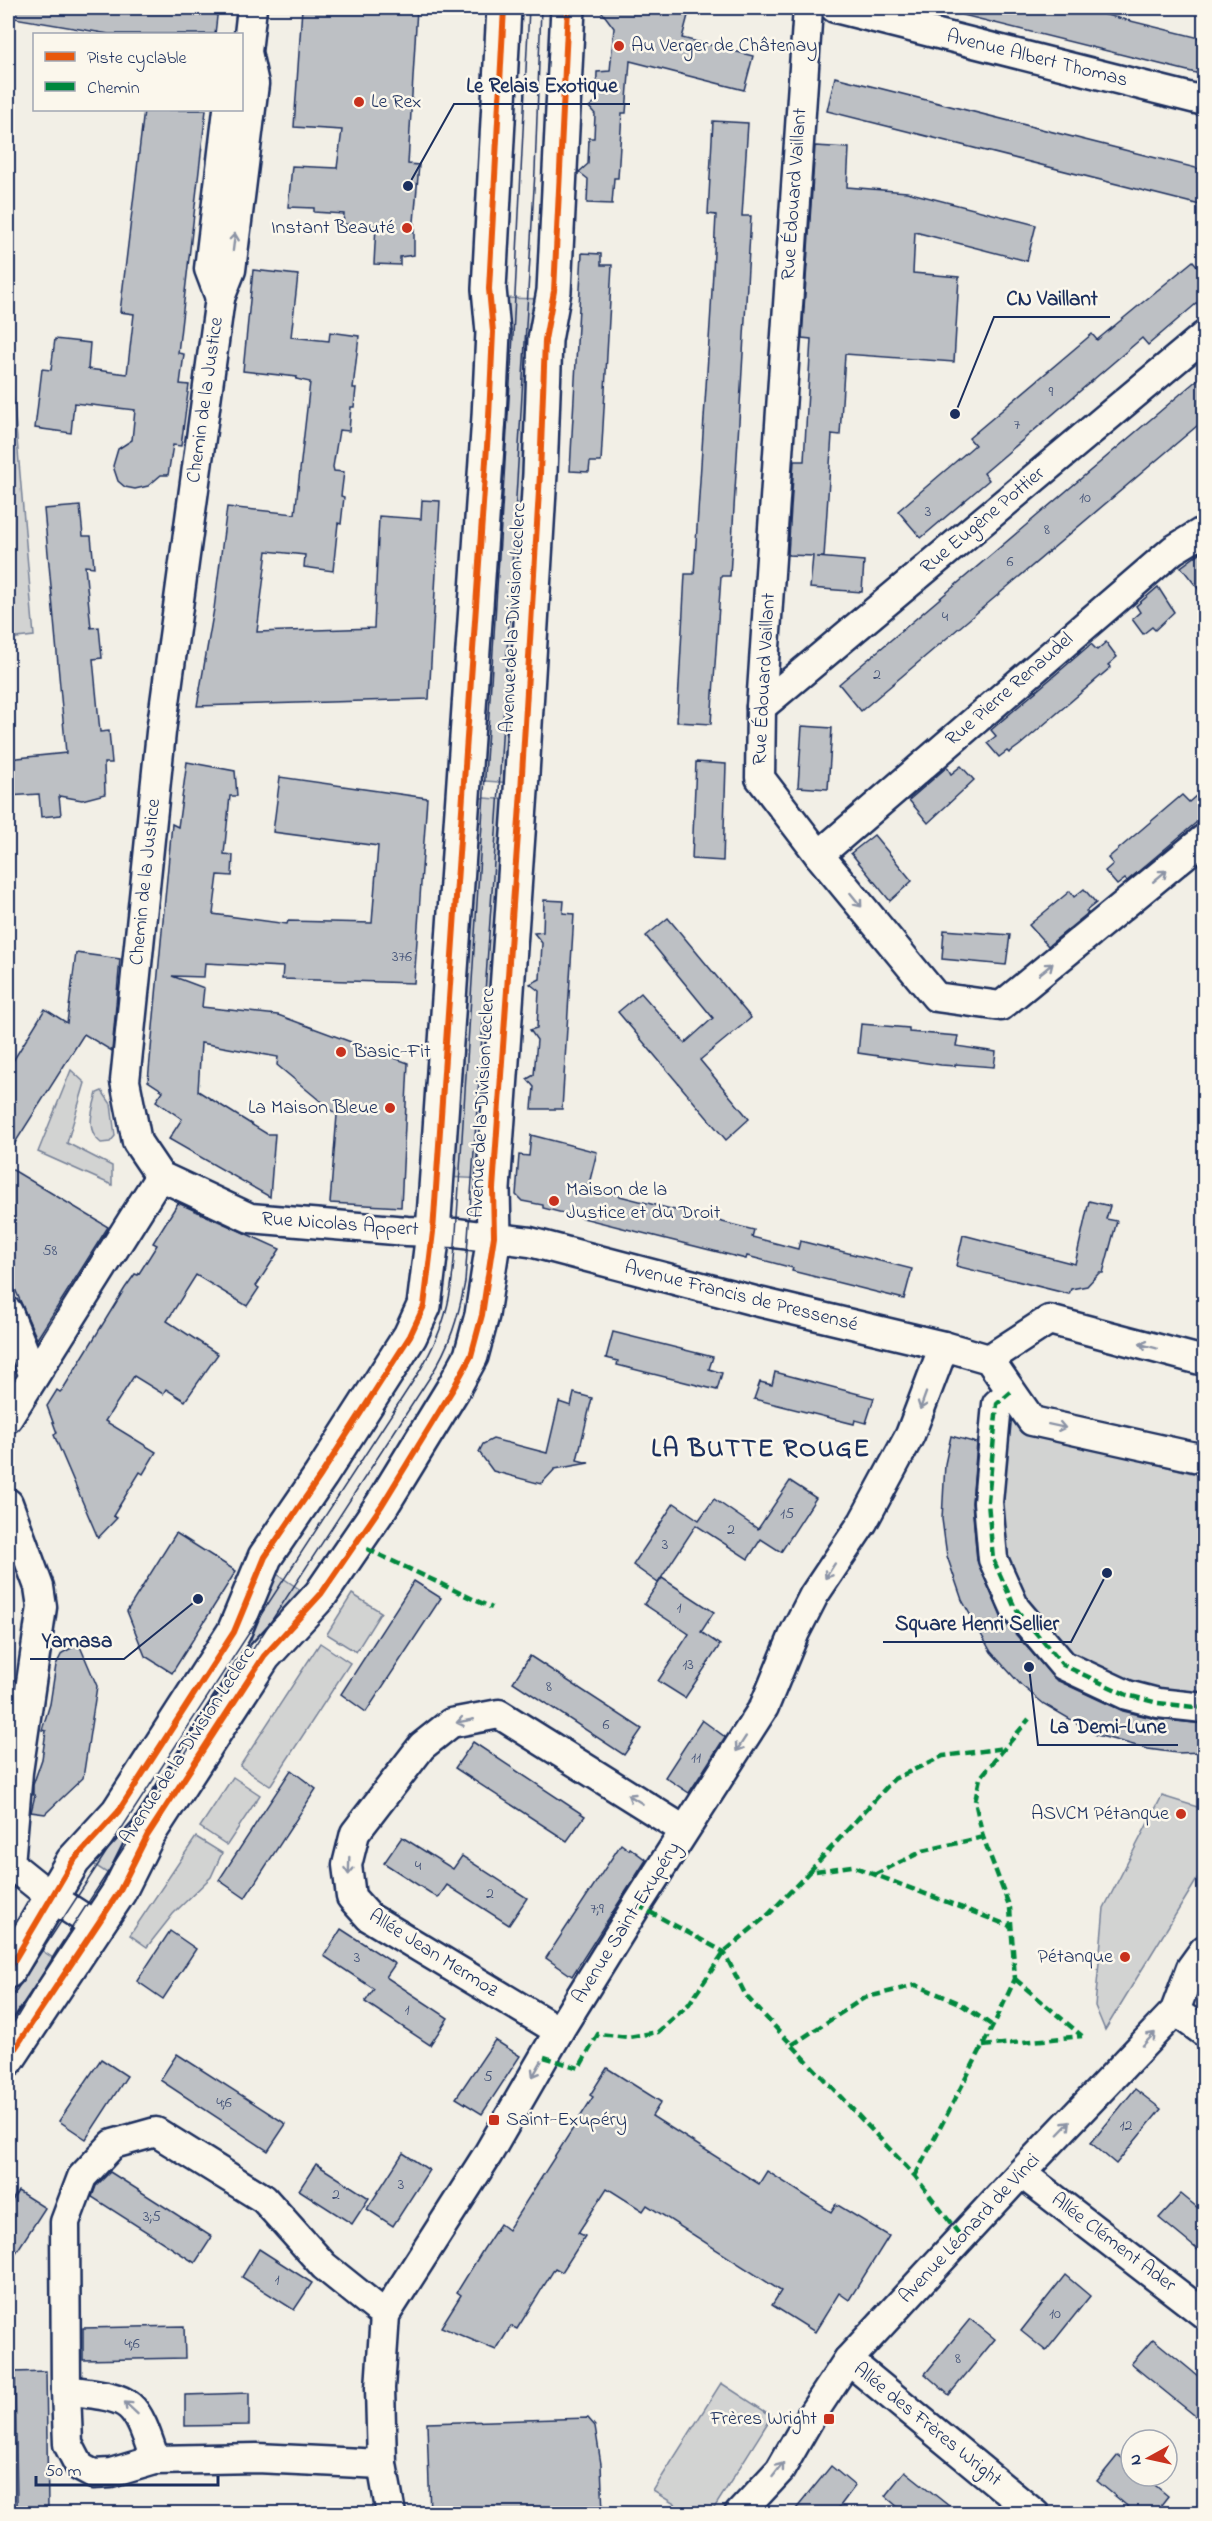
<svg xmlns="http://www.w3.org/2000/svg" width="1212" height="2521" font-family="'Indie Flower',sans-serif">
<rect width="100%" height="100%" fill="#f2efe6"/>
<filter id="ink" filterUnits="userSpaceOnUse"><feTurbulence type="fractalNoise" baseFrequency=".0167" numOctaves="2"/><feDisplacementMap in="SourceGraphic" scale="12" xChannelSelector="R" yChannelSelector="G"/><feConvolveMatrix kernelMatrix="1 2 1 2 8 2 1 2 1" color-interpolation-filters="sRGB"/></filter>
<g filter="url(#ink)">
<polygon fill="#e2e1dc" points="8,1580 15,1603 8,1650"/>
<g fill="#d2d3d2" stroke="#768198" stroke-width="1.5">
<polygon points="496,298 546,299 513,783 471,780"/>
<polygon points="8,335 34,636 8,639"/>
<polygon points="470,797 512,800 486,1179 445,1177"/>
<polygon points="71,1070 85,1083 67,1143 112,1166 112,1185 38,1152"/>
<path d="M102,1091L111,1104L115,1136L110,1142L101,1143C85,1131 92,1111 97,1093Z"/>
<polygon points="1002,1412 1024,1431 1204,1476 1204,1696 1129,1688 1070,1658 1020,1602 999,1543"/>
<polygon points="268,1568 311,1597 119,1881 87,1860"/>
<polygon points="352,1594 381,1612 356,1652 327,1634"/>
<polygon points="320,1643 350,1663 270,1786 240,1766"/>
<polygon points="233,1777 260,1795 227,1845 200,1827"/>
<polygon points="1162,1796 1204,1809 1204,1868 1105,2030 1095,2006 1104,1908"/>
<polygon points="196,1837 222,1853 211,1877 173,1914 147,1947 130,1935"/>
<polygon points="32,1944 62,1964 8,2045 8,1986"/>
<polygon points="721,2383 772,2416 711,2513 689,2513 653,2491"/>
</g>
<g fill="#bdc0c4" stroke="#1b2f5e" stroke-width="1.5">
<polygon points="15,8 218,8 215,34 109,34 14,18"/>
<polygon points="302,8 417,8 408,164 419,165 414,222 414,255 400,257 400,265 374,264 376,225 343,224 344,214 314,212 314,208 288,207 292,166 337,168 342,130 294,127"/>
<polygon points="599,8 690,8 682,38 753,56 744,90 630,61 626,113 622,113 618,178 614,178 612,204 587,203 588,179 579,172 588,164 589,138 594,138 595,114 589,107 596,101 597,72 610,71 614,28"/>
<polygon points="964,8 1078,8 1204,39 1204,75 963,15"/>
<polygon points="835,77 1204,170 1204,206 827,111"/>
<polygon points="144,110 206,110 178,353 184,354 180,384 189,385 181,446 173,445 168,475 161,475 148,486 135,489 125,487 118,481 113,466 118,449 132,440 135,410 74,403 71,433 35,428 42,369 51,370 55,339 90,343 88,369 127,374 134,314 120,312"/>
<polygon points="713,121 748,123 742,216 751,216 730,576 721,576 711,724 677,722 685,574 694,574 711,309 716,215 708,214"/>
<polygon points="815,146 849,148 847,187 907,192 1036,225 1027,261 915,232 913,273 959,277 954,362 845,354 840,435 832,434 824,557 817,557 864,561 862,592 810,588 813,556 788,555 794,461 804,461 811,339 802,338"/>
<polygon points="582,253 601,254 601,265 612,265 601,462 590,462 589,472 570,471"/>
<polygon points="1193,261 1204,274 1204,297 1148,345 1142,338 984,473 989,480 921,538 898,511 975,445 969,438 1092,334 1097,340"/>
<polygon points="253,270 298,275 291,337 329,341 330,332 359,336 353,388 356,388 354,407 351,407 349,431 339,430 333,467 334,471 344,472 341,496 344,497 341,524 338,523 333,571 304,567 305,555 267,551 257,632 374,628 379,516 421,519 422,500 440,501 429,699 197,706 214,609 227,507 295,514 310,382 296,379 297,377 243,371"/>
<polygon points="1204,374 1204,420 861,711 839,684"/>
<polygon points="80,506 83,536 91,536 94,567 85,566 91,628 99,627 102,658 93,659 100,732 109,731 112,763 104,763 105,794 82,800 59,796 61,815 41,817 39,794 8,796 8,759 66,753 44,509"/>
<polygon points="1204,550 1204,596 1181,567"/>
<polygon points="1158,587 1174,612 1155,630 1152,627 1143,634 1132,619 1140,612 1136,606"/>
<polygon points="1106,642 1117,657 1108,665 1111,667 1020,745 1009,753 1007,751 999,757 987,743 996,736 991,730 1091,644 1097,650"/>
<polygon points="802,726 832,728 828,789 798,787"/>
<polygon points="187,762 235,771 237,796 230,796 224,854 233,855 232,876 218,875 213,914 287,924 288,921 372,923 378,846 273,832 280,777 427,798 414,983 282,979 283,967 205,963 204,977 172,976 204,988 202,1007 278,1015 408,1063 401,1207 330,1203 337,1115 277,1065 278,1057 201,1043 198,1091 267,1134 275,1134 270,1197 169,1139 182,1119 156,1101 163,1091 148,1081 172,824 178,827"/>
<polygon points="696,762 726,764 723,861 692,859"/>
<polygon points="961,766 974,780 928,823 909,800 947,767 951,774"/>
<polygon points="1204,789 1204,816 1127,881 1125,879 1117,885 1105,871 1113,864 1108,858 1182,795 1189,802"/>
<polygon points="874,835 912,881 890,901 851,853"/>
<polygon points="1084,889 1096,903 1086,911 1088,913 1048,946 1029,925 1070,891 1074,897"/>
<polygon points="544,900 564,901 563,913 574,914 562,1109 532,1109 534,1087 527,1079 534,1075 537,1040 530,1030 537,1028 539,991 530,984 540,979 542,943 534,933 543,932"/>
<polygon points="668,918 751,1018 700,1060 749,1119 726,1140 618,1012 641,993 685,1043 713,1018 646,936"/>
<polygon points="944,930 1010,935 1006,965 942,959"/>
<polygon points="76,953 120,959 112,1051 84,1034 8,1154 8,1069 45,1009 67,1023"/>
<polygon points="861,1024 909,1028 909,1032 958,1036 956,1046 996,1052 994,1067 955,1064 955,1066 941,1065 858,1053"/>
<polygon points="531,1135 597,1152 588,1188 754,1230 752,1237 798,1249 800,1241 912,1269 904,1299 792,1271 793,1268 747,1256 746,1259 543,1208 543,1205 522,1201 516,1195 519,1155 529,1156"/>
<polygon points="8,1167 108,1227 37,1339 8,1273"/>
<polygon points="1089,1201 1110,1206 1106,1219 1117,1221 1103,1273 1099,1273 1087,1286 1071,1289 1069,1294 956,1266 963,1235 1075,1264"/>
<polygon points="178,1203 280,1249 256,1286 259,1288 247,1306 196,1275 167,1321 218,1354 185,1401 166,1389 163,1394 134,1376 105,1421 156,1452 143,1474 140,1472 113,1516 117,1518 98,1538 54,1435 57,1433 47,1406 57,1390 60,1392 63,1389 125,1288 135,1274 138,1275 157,1245 153,1243"/>
<polygon points="613,1332 713,1357 709,1369 722,1373 717,1390 617,1365 618,1361 606,1358"/>
<polygon points="775,1372 874,1398 866,1423 855,1420 854,1424 754,1399 760,1382 772,1385"/>
<polygon points="574,1393 592,1398 577,1460 589,1463 555,1469 541,1484 493,1471 479,1452 483,1444 493,1439 547,1453 559,1402 571,1406"/>
<polygon points="951,1436 977,1443 972,1503 977,1560 1002,1619 1056,1680 1123,1711 1156,1719 1204,1724 1204,1752 1177,1753 1148,1749 1097,1735 1044,1704 1021,1685 991,1652 962,1600 947,1556 942,1519 945,1464"/>
<polygon points="790,1481 816,1498 781,1552 761,1539 748,1559 696,1525 658,1583 633,1565 674,1503 699,1520 714,1499 758,1529"/>
<polygon points="176,1533 236,1571 172,1673 145,1656 127,1611"/>
<polygon points="662,1578 714,1612 701,1632 720,1645 685,1698 658,1681 689,1634 644,1604"/>
<polygon points="414,1581 441,1598 366,1712 341,1694"/>
<polygon points="79,1644 97,1686 83,1778 45,1814 31,1812 35,1795 33,1795 33,1785 42,1759 46,1731 42,1730 50,1704 56,1665 62,1653"/>
<polygon points="530,1656 642,1729 624,1755 513,1682"/>
<polygon points="702,1720 725,1737 689,1793 665,1777"/>
<polygon points="473,1742 585,1816 567,1841 455,1768"/>
<polygon points="291,1770 316,1789 245,1898 219,1880"/>
<polygon points="402,1837 453,1869 462,1856 527,1898 509,1925 447,1885 438,1898 384,1863"/>
<polygon points="621,1844 629,1850 630,1848 646,1860 572,1976 546,1958"/>
<polygon points="341,1929 395,1964 386,1977 448,2018 430,2045 365,2002 374,1989 324,1956"/>
<polygon points="170,1931 196,1949 163,1999 137,1981"/>
<polygon points="495,2040 520,2056 482,2114 456,2098"/>
<polygon points="177,2054 286,2124 268,2151 160,2080"/>
<polygon points="101,2059 127,2076 86,2139 59,2121"/>
<polygon points="607,2068 661,2102 652,2116 759,2184 767,2171 831,2212 836,2204 889,2236 849,2300 839,2293 815,2332 772,2305 781,2291 647,2205 643,2211 607,2188 578,2233 585,2236 562,2272 555,2268 517,2329 511,2326 496,2350 441,2327 461,2295 457,2292 483,2250 500,2224 508,2230 593,2097 590,2095"/>
<polygon points="1135,2089 1161,2109 1116,2164 1091,2143"/>
<polygon points="403,2153 429,2170 393,2226 367,2209"/>
<polygon points="316,2164 369,2198 352,2224 299,2190"/>
<polygon points="110,2172 212,2237 195,2263 92,2197 96,2186"/>
<polygon points="18,2191 45,2208 8,2265 8,2207"/>
<polygon points="1181,2194 1204,2213 1204,2255 1159,2218"/>
<polygon points="259,2249 312,2283 294,2310 242,2277"/>
<polygon points="1065,2275 1090,2296 1046,2351 1021,2331"/>
<polygon points="970,2319 995,2339 949,2395 925,2374"/>
<polygon points="184,2326 185,2358 83,2360 83,2328"/>
<polygon points="1153,2339 1204,2381 1204,2423 1131,2364"/>
<polygon points="46,2371 48,2508 17,2508 15,2372"/>
<polygon points="249,2393 249,2425 185,2426 185,2395"/>
<polygon points="588,2418 595,2426 601,2464 603,2514 430,2514 427,2423"/>
<polygon points="1118,2455 1131,2465 1131,2476 1144,2476 1168,2496 1154,2514 1137,2514 1097,2481"/>
<polygon points="831,2466 855,2486 834,2514 792,2514"/>
<polygon points="905,2471 959,2514 906,2514 885,2496"/>
</g>
<g fill="none" stroke-linecap="round" stroke-linejoin="round">
<g stroke="#1b2f5e" stroke-width="33">
<g id="minor">
<polyline points="808,8 761,707 760,778 819,855 936,997 1001,1006 1204,839"/>
<polyline points="835,8 1204,101"/>
<polyline points="220,298 209,269 228,110"/>
<polyline points="761,707 1204,336"/>
<polyline points="819,855 1173,550 1204,531"/>
<polyline points="160,1176 137,1142 125,1081 161,732 220,298 231,270 254,84 247,52 252,8"/>
<polyline points="160,1176 250,1218 407,1231 456,1233 530,1242 759,1302 944,1346 989,1359 1032,1421 1204,1459"/>
<polyline points="8,1312 34,1376"/>
<polyline points="989,1359 1049,1320 1204,1361"/>
<polyline points="1011,1392 997,1404 988,1502 993,1559 1015,1608 1063,1665 1127,1695 1158,1703 1204,1708"/>
<polyline points="8,1418 160,1176"/>
<polyline points="8,1503 39,1587 42,1607 18,1772 10,1864"/>
<polyline points="10,1864 51,1897 96,1926"/>
<polyline points="1175,2011 1204,2032"/>
<polyline points="559,2031 369,1917 351,1897 347,1865 355,1833 422,1746 451,1723 499,1714 684,1830"/>
<polyline points="1021,2173 1204,2314"/>
<polyline points="848,2360 1035,2514"/>
<path d="M66,2390C131,2399 134,2395 155,2460"/>
<polyline points="382,2464 257,2458 155,2460 111,2473 93,2474 80,2467 68,2444 66,2390 65,2222 82,2177 113,2144 156,2132 264,2199 324,2266 385,2315"/>
<polyline points="391,2514 382,2464 380,2388 385,2315 488,2154 559,2031 637,1905 764,1707 795,1632 814,1595 863,1522 910,1435 944,1346"/>
<polyline points="739,2514 780,2470 811,2416 848,2360 1021,2173 1175,2011 1191,1968 1204,1950"/>
</g>
</g>
<g stroke="#1b2f5e" stroke-width="38">
<g id="major">
<polyline points="8,1971 73,1861 118,1812 234,1632 265,1557 321,1475 410,1336 424,1306 433,1232 489,417 493,332 489,289 504,8"/>
<polyline points="8,2059 119,1892 147,1836 264,1656 321,1594 382,1505 453,1389 471,1356 482,1315 494,1236 493,1189 521,791 540,474 545,340 554,291 568,8"/>
</g>
</g>
<use href="#minor" stroke="#fbf7ec" stroke-width="28"/>
<use href="#major" stroke="#fbf7ec" stroke-width="33"/>
<g stroke="#1b2f5e" stroke-width="1.5">
<path d="M8,2003L419,1372C450,1320 452,1291 456,1233L513,336L529,8"/>
<path d="M8,2032L56,1952L430,1377C450,1345 458,1319 465,1282L499,790L535,171L541,8"/>
</g>
<g stroke="#00873e" stroke-width="4.5" stroke-dasharray="9 4.5" stroke-linecap="butt">
<polyline points="1011,1392 997,1404 988,1502 993,1559 1015,1608 1063,1665 1127,1695 1158,1703 1204,1708"/>
<polyline points="367,1549 492,1608"/>
<polyline points="809,1872 894,1779 943,1756 1005,1748"/>
<polyline points="874,1875 923,1851 983,1837"/>
<polyline points="637,1905 724,1952 746,1996 915,2176 962,2238"/>
<polyline points="1015,1979 1082,2036"/>
<polyline points="792,2045 864,1998 916,1985 959,2003 993,2026"/>
<polyline points="983,2046 1082,2036"/>
<polyline points="544,2057 579,2068 598,2034 629,2037 658,2032 689,2004 724,1952 769,1914 809,1872 852,1866 1010,1926"/>
<polyline points="915,2176 996,2020 1015,1979 1010,1908 983,1837 975,1801 980,1778 1029,1719"/>
</g>
<g stroke="#fbf7ec" stroke-width="10">
<g id="cycleway">
<polyline points="8,1971 73,1861 118,1812 234,1632 265,1557 321,1475 410,1336 424,1306 433,1232 489,417 493,332 489,289 504,8"/>
<polyline points="8,2059 119,1892 147,1836 264,1656 321,1594 382,1505 453,1389 471,1356 482,1315 494,1236 493,1189 521,791 540,474 545,340 554,291 568,8"/>
</g>
</g>
<use href="#cycleway" stroke="#e8590c" stroke-width="6"/>
</g>
<defs><path id="oneway-shaft" d="M-6 0H5M1.5-3L5.5 0L1.5 3" fill="none" stroke-width="1.6" stroke-linecap="round" stroke-linejoin="round" transform="scale(1.5)"/></defs>
<g stroke="#8b93a5">
<use href="#oneway-shaft" transform="translate(234 242) rotate(-83)"/>
<use href="#oneway-shaft" transform="translate(1160 876) rotate(-40)"/>
<use href="#oneway-shaft" transform="translate(856 900) rotate(51)"/>
<use href="#oneway-shaft" transform="translate(1046 969) rotate(-39)"/>
<use href="#oneway-shaft" transform="translate(1148 1346) rotate(-165)"/>
<use href="#oneway-shaft" transform="translate(923 1401) rotate(110)"/>
<use href="#oneway-shaft" transform="translate(1057 1426) rotate(12)"/>
<use href="#oneway-shaft" transform="translate(830 1571) rotate(123)"/>
<use href="#oneway-shaft" transform="translate(465 1721) rotate(169)"/>
<use href="#oneway-shaft" transform="translate(741 1744) rotate(123)"/>
<use href="#oneway-shaft" transform="translate(635 1799) rotate(-148)"/>
<use href="#oneway-shaft" transform="translate(349 1866) rotate(92)"/>
<use href="#oneway-shaft" transform="translate(1149 2039) rotate(-47)"/>
<use href="#oneway-shaft" transform="translate(537 2069) rotate(120)"/>
<use href="#oneway-shaft" transform="translate(1064 2128) rotate(-46)"/>
<use href="#oneway-shaft" transform="translate(131 2408) rotate(-137)"/>
<use href="#oneway-shaft" transform="translate(778 2470) rotate(-52)"/>
</g>
</g>
<g fill="#c8321e" stroke="#fbf7ec" stroke-width="2">
<circle cx="619" cy="46" r="6"/>
<circle cx="359" cy="102" r="6"/>
<circle cx="407" cy="228" r="6"/>
<circle cx="341" cy="1052" r="6"/>
<circle cx="390" cy="1108" r="6"/>
<circle cx="554" cy="1201" r="6"/>
<circle cx="1181" cy="1814" r="6"/>
<circle cx="1125" cy="1957" r="6"/>
<rect x="488" y="2114" width="12" height="12" rx="3"/>
<rect x="823" y="2413" width="12" height="12" rx="3"/>
</g>
<g text-anchor="middle" dominant-baseline="central" stroke-width="5" stroke-linejoin="round" paint-order="stroke">
<g font-size="16" fill="#445378">
<text x="1051" y="392">9</text>
<text x="1017" y="425">7</text>
<text x="1085" y="498">10</text>
<text x="928" y="512">3</text>
<text x="1047" y="530">8</text>
<text x="1010" y="562">6</text>
<text x="945" y="617">4</text>
<text x="877" y="675">2</text>
<text x="402" y="957">376</text>
<text x="50" y="1251">58</text>
<text x="787" y="1514">15</text>
<text x="731" y="1530">2</text>
<text x="665" y="1545">3</text>
<text x="679" y="1608">1</text>
<text x="688" y="1665">13</text>
<text x="549" y="1687">8</text>
<text x="606" y="1725">6</text>
<text x="696" y="1758">11</text>
<text x="418" y="1866">4</text>
<text x="490" y="1894">2</text>
<text x="597" y="1909">7;9</text>
<text x="357" y="1958">3</text>
<text x="407" y="2010">1</text>
<text x="488" y="2077">5</text>
<text x="224" y="2103">4;6</text>
<text x="1126" y="2126">12</text>
<text x="401" y="2185">3</text>
<text x="336" y="2195">2</text>
<text x="152" y="2217">3;5</text>
<text x="277" y="2280">1</text>
<text x="1055" y="2314">10</text>
<text x="132" y="2344">4;6</text>
<text x="958" y="2359">8</text>
</g>
<g font-size="20" fill="#1b2f5e" stroke="#fbf7ec" text-anchor="start">
<text x="631" y="46">Au Verger de Châtenay</text>
<text x="371" y="102">Le Rex</text>
<text x="395" y="228" text-anchor="end">Instant Beauté</text>
<text x="353" y="1052">Basic-Fit</text>
<text x="378" y="1108" text-anchor="end">La Maison Bleue</text>
<text x="566" y="1190">Maison de la<tspan x="566" dy="23">Justice et du Droit</tspan></text>
<text x="1169" y="1814" text-anchor="end">ASVCM Pétanque</text>
<text x="1113" y="1957" text-anchor="end">Pétanque</text>
<text x="506" y="2120">Saint-Exupéry</text>
<text x="817" y="2419" text-anchor="end">Frères Wright</text>
</g>
<g font-size="20" fill="#1b2f5e" stroke="#fbf7ec">
<text transform="translate(1037 59) rotate(14)">Avenue Albert Thomas</text>
<text transform="translate(795 194) rotate(-86)">Rue Édouard Vaillant</text>
<text transform="translate(206 400) rotate(-82)">Chemin de la Justice</text>
<text transform="translate(983 521) rotate(-40)">Rue Eugène Pottier</text>
<text transform="translate(514 618) rotate(-87)">Avenue de la Division Leclerc</text>
<text transform="translate(765 679) rotate(-87)">Rue Édouard Vaillant</text>
<text transform="translate(1010 690) rotate(-41)">Rue Pierre Renaudel</text>
<text transform="translate(146 882) rotate(-84)">Chemin de la Justice</text>
<text transform="translate(483 1103) rotate(-87)">Avenue de la Division Leclerc</text>
<text transform="translate(340 1225) rotate(4)">Rue Nicolas Appert</text>
<text transform="translate(741 1297) rotate(14)">Avenue Francis de Pressensé</text>
<text transform="translate(188 1746) rotate(-57)">Avenue de la Division Leclerc</text>
<text transform="translate(627 1923) rotate(-58)">Avenue Saint-Exupéry</text>
<text transform="translate(433 1954) rotate(32)">Allée Jean Mermoz</text>
<text transform="translate(970 2229) rotate(-47)">Avenue Léonard de Vinci</text>
<text transform="translate(1113 2243) rotate(37)">Allée Clément Ader</text>
<text transform="translate(927 2425) rotate(39)">Allée des Frères Wright</text>
</g>
<g font-size="26" font-weight="bold" letter-spacing="1.5" fill="#1b2f5e" stroke="#fbf7ec">
<text x="761" y="1450">LA BUTTE ROUGE</text>
</g>
</g>
<path fill="none" stroke="#1b2f5e" stroke-width="2" d="M408 186L454 104H630M955 414L994 317H1110M1107 1573L1071 1642H883M198 1599L124 1659H30M1029 1667L1038 1745H1178"/>
<g fill="#1b2f5e" stroke="#fbf7ec" stroke-width="2">
<circle cx="408" cy="186" r="6"/>
<circle cx="955" cy="414" r="6"/>
<circle cx="1107" cy="1573" r="6"/>
<circle cx="198" cy="1599" r="6"/>
<circle cx="1029" cy="1667" r="6"/>
</g>
<g font-size="21" text-anchor="middle" font-weight="bold" fill="#1b2f5e" stroke="#fbf7ec" stroke-width="5" stroke-linejoin="round" paint-order="stroke">
<text x="542" y="92">Le Relais Exotique</text>
<text x="1052" y="305">CN Vaillant</text>
<text x="977" y="1630">Square Henri Sellier</text>
<text x="77" y="1647">Yamasa</text>
<text x="1108" y="1733">La Demi-Lune</text>
</g>
<rect width="1212" height="2521" fill="none" stroke="#fbf7ec" stroke-width="30"/>
<rect x="15" y="15" width="1182" height="2491" fill="none" stroke="#1b2f5e" stroke-width="2" filter="url(#ink)"/>
<rect x="33" y="33" width="210" height="78" fill="#fbf7ec" stroke="#a1a7b3" stroke-width="1.5"/>
<rect x="45" y="52" width="30" height="9" fill="#e8590c" stroke="#a1a7b3" stroke-width="1.5"/>
<text x="87" y="63" font-size="18" fill="#1b2f5e">Piste cyclable</text>
<rect x="45" y="82" width="30" height="9" fill="#00873e" stroke="#a1a7b3" stroke-width="1.5"/>
<text x="87" y="93" font-size="18" fill="#1b2f5e">Chemin</text>
<g transform="translate(1149 2458) rotate(262)"><circle r="28" fill="#fbf7ec" stroke="#a1a7b3" stroke-width="1.5"/>
<path d="M0-4.5L10 22L0 15L-10 22Z" fill="#c8321e"/>
<text y="-9" font-size="16" font-weight="bold" text-anchor="middle" fill="#1b2f5e">N</text>
</g>
<path d="M36 2476v9h182v-9" fill="none" stroke="#1b2f5e" stroke-width="3"/>
<text x="45" y="2476" font-size="18" fill="#1b2f5e" stroke="#fbf7ec" stroke-width="4.5" paint-order="stroke">50 m</text>
</svg>
